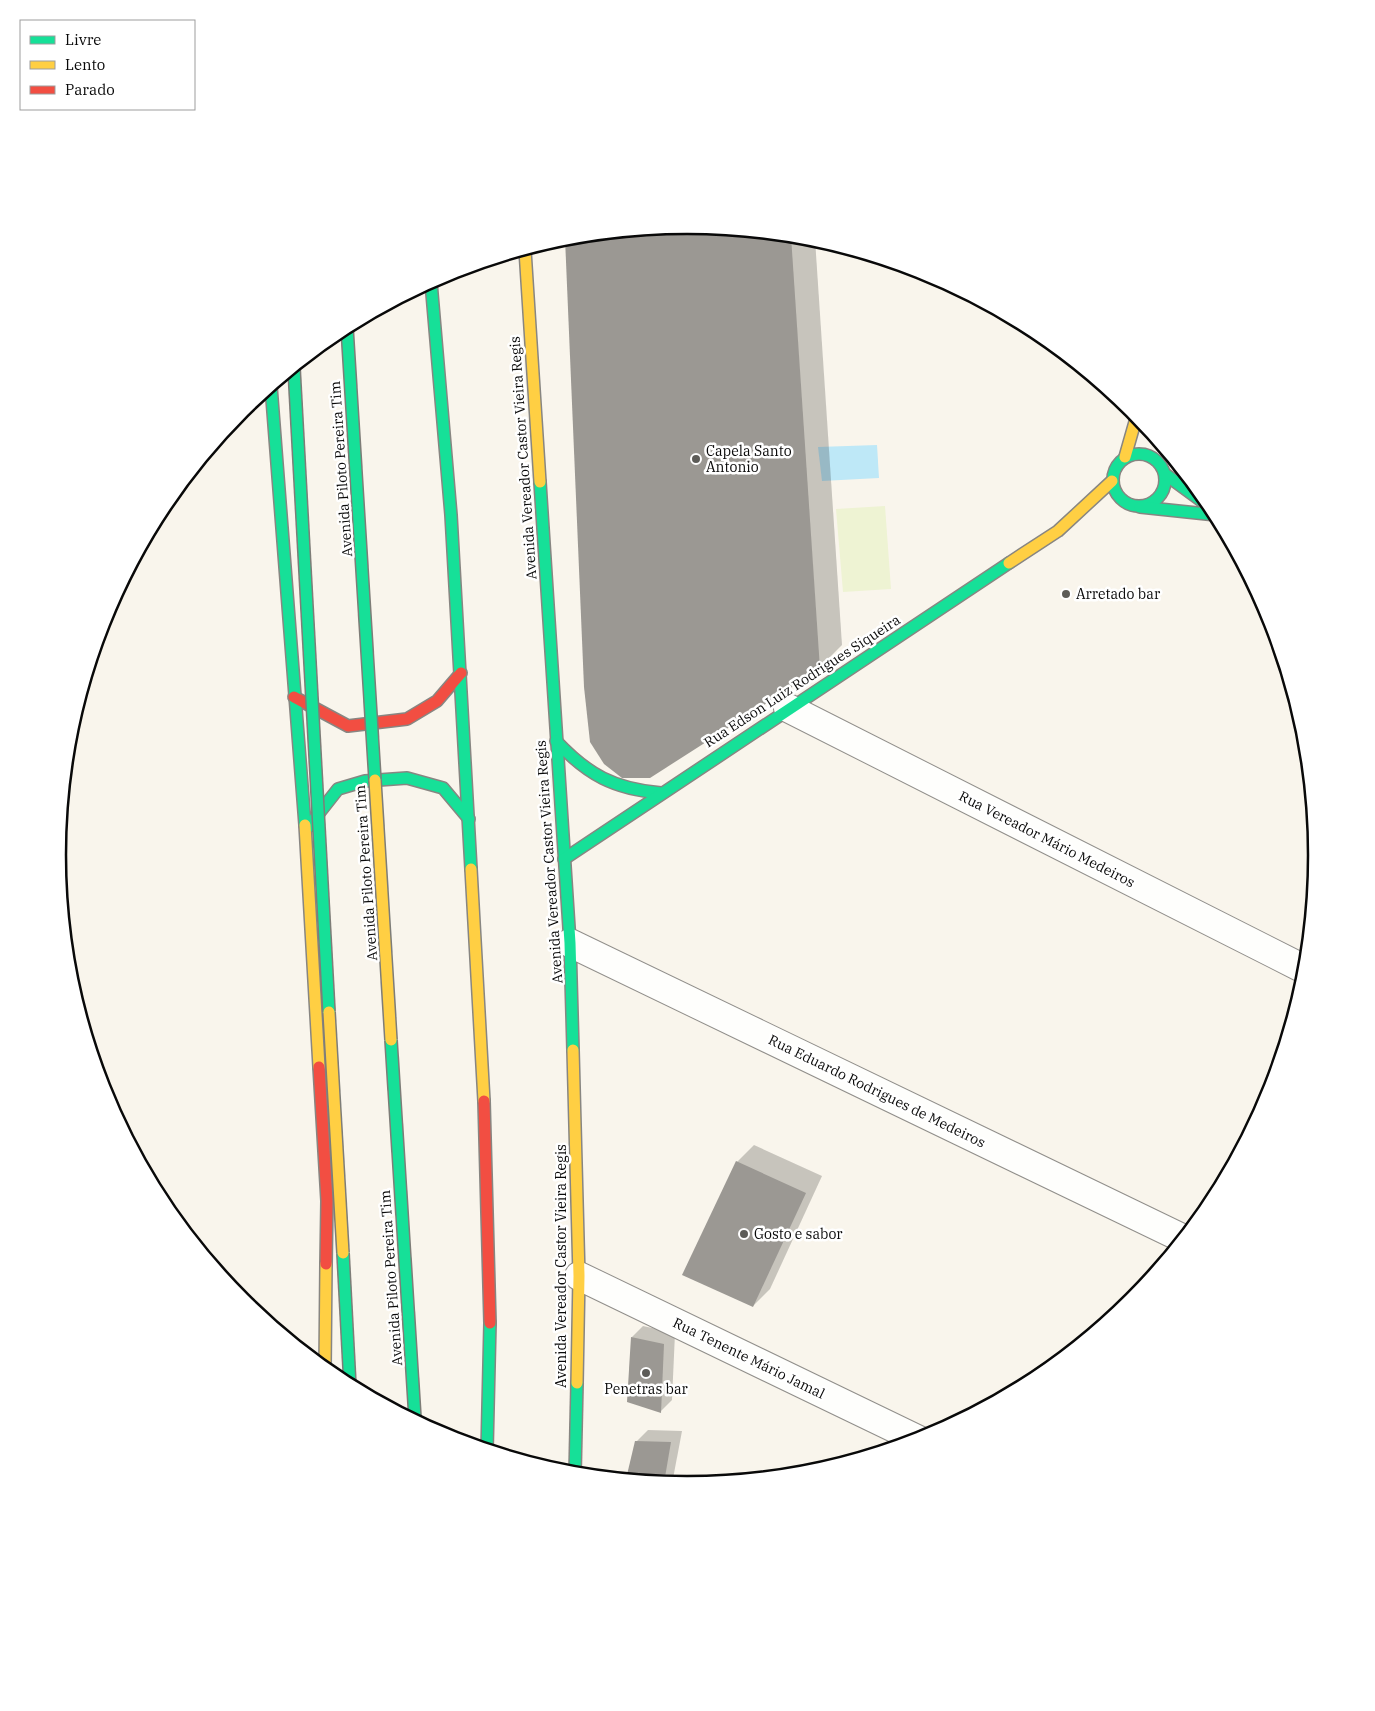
<svg xmlns="http://www.w3.org/2000/svg" width="1375" height="1711" font-family="'IBM Plex Serif',serif">
<rect width="100%" height="100%" fill="#f9f5ec"/>
<polygon fill="#eef3d3" points="885,506 891,589 843,592 836,509"/>
<polygon fill="#bee8f7" points="877,445 879,478 822,481 818,447"/>
<g fill="#0003">
<polygon points="688,226 815,239 842,645 819,668 586,687 566,237"/>
<polygon points="754,1145 822,1176 770,1289 753,1306 737,1162"/>
<polygon points="643,1326 675,1333 672,1400 661,1411 632,1337"/>
<polygon points="648,1430 682,1431 672,1484 627,1480 636,1442"/>
</g>
<g fill="#9b9893">
<polygon points="688,226 791,236 820,669 650,778 622,778 604,764 590,742 584,687 565,238"/>
<polygon points="736,1161 806,1193 753,1307 682,1275"/>
<polygon points="631,1337 664,1344 661,1413 627,1402"/>
<polygon points="635,1441 671,1442 664,1483 626,1479"/>
</g>
<g fill="none" stroke-linecap="round" stroke-linejoin="round">
<g stroke="#918f8b" stroke-width="30">
<g id="street">
<polyline points="788,708 1306,970"/>
<polyline points="570,943 1184,1239"/>
<polyline points="579,1276 919,1440"/>
</g>
</g>
<g stroke="#888682" stroke-width="14">
<g id="fast">
<polyline points="431,282 451,515 471,869"/>
<polyline points="271,386 305,825"/>
<circle cx="1139" cy="480" r="26"/>
<polyline points="1165,474 1214,510"/>
<polyline points="540,482 570,943 573,1050"/>
<polyline points="1140,507 1216,515"/>
<path d="M556,741C588,775 614,789 661,793"/>
<polyline points="308,827 338,789 365,781 407,778 443,788 469,819"/>
<polyline points="564,859 1009,563"/>
<polyline points="487,1450 490,1323"/>
<polyline points="575,1474 577,1383"/>
</g>
</g>
<g stroke="#888682" stroke-width="14">
<g id="slow">
<polyline points="525,250 540,482"/>
<polyline points="1125,457 1137,415"/>
<polyline points="1009,563 1058,531 1112,481"/>
<polyline points="305,825 319,1067"/>
<polyline points="471,869 484,1101"/>
<polyline points="573,1050 579,1276 577,1383"/>
<polyline points="325,1369 326,1264"/>
</g>
</g>
<g stroke="#888682" stroke-width="14">
<g id="jam">
<polyline points="294,697 348,726 407,719 437,701 461,673"/>
<polyline points="319,1067 327,1201 326,1264"/>
<polyline points="484,1101 490,1323"/>
</g>
</g>
<use href="#street" stroke="#fefefc" stroke-width="28"/>
<use href="#fast" stroke="#16e098" stroke-width="11"/>
<use href="#slow" stroke="#ffcf43" stroke-width="11"/>
<use href="#jam" stroke="#f24e42" stroke-width="11"/>
<g stroke="#7e7d78" stroke-width="14" stroke-linecap="butt">
<g id="fast-bridge">
<polyline points="347,327 375,780"/>
<polyline points="294,368 329,1012"/>
<polyline points="391,1040 415,1418"/>
<polyline points="343,1253 350,1386"/>
</g>
</g>
<g stroke="#7e7d78" stroke-width="14" stroke-linecap="butt">
<g id="slow-bridge">
<polyline points="375,780 391,1040"/>
<polyline points="329,1012 343,1253"/>
</g>
</g>
<use href="#fast-bridge" stroke="#16e098" stroke-width="11"/>
<use href="#slow-bridge" stroke="#ffcf43" stroke-width="11"/>
</g>
<g fill="#5d5c58" stroke="#fff" stroke-width="2">
<circle cx="696" cy="459" r="5"/>
<circle cx="1066" cy="594" r="5"/>
<circle cx="744" cy="1234" r="5"/>
<circle cx="646" cy="1373" r="5"/>
</g>
<g text-anchor="middle" dominant-baseline="central" stroke-width="5" stroke-linejoin="round" paint-order="stroke">
<g font-size="14" fill="#090909" stroke="#fff" text-anchor="start">
<text x="706" y="451">Capela Santo<tspan x="706" dy="16">Antonio</tspan></text>
<text x="1076" y="594">Arretado bar</text>
<text x="754" y="1234">Gosto e sabor</text>
<text x="646" y="1389" text-anchor="middle">Penetras bar</text>
</g>
<g font-size="14" fill="#090909" stroke="#fff">
<text transform="translate(523 458) rotate(-94)">Avenida Vereador Castor Vieira Regis</text>
<text transform="translate(341 469) rotate(-94)">Avenida Piloto Pereira Tim</text>
<text transform="translate(802 681) rotate(-33)">Rua Edson Luiz Rodrigues Siqueira</text>
<text transform="translate(1047 839) rotate(27)">Rua Vereador Mário Medeiros</text>
<text transform="translate(549 862) rotate(-94)">Avenida Vereador Castor Vieira Regis</text>
<text transform="translate(366 873) rotate(-94)">Avenida Piloto Pereira Tim</text>
<text transform="translate(877 1091) rotate(26)">Rua Eduardo Rodrigues de Medeiros</text>
<text transform="translate(561 1266) rotate(-90)">Avenida Vereador Castor Vieira Regis</text>
<text transform="translate(391 1278) rotate(-94)">Avenida Piloto Pereira Tim</text>
<text transform="translate(749 1358) rotate(26)">Rua Tenente Mário Jamal</text>
</g>
</g>
<path d="M0 0H1375V1711H0ZM66 855a621 621 0 1 1 1242 0a621 621 0 1 1-1242 0Z" fill="#fff" fill-rule="evenodd"/>
<path fill="none" stroke="#090909" stroke-width="2.5" d="M66 855a621 621 0 1 1 1242 0a621 621 0 1 1-1242 0Z"/>
<rect x="20" y="20" width="175" height="90" fill="#ffffff" stroke="#9d9d9d"/>
<rect x="30" y="36" width="25" height="8" fill="#16e098" stroke="#9d9d9d"/>
<text x="65" y="45" font-size="15" fill="#090909">Livre</text>
<rect x="30" y="61" width="25" height="8" fill="#ffcf43" stroke="#9d9d9d"/>
<text x="65" y="70" font-size="15" fill="#090909">Lento</text>
<rect x="30" y="86" width="25" height="8" fill="#f24e42" stroke="#9d9d9d"/>
<text x="65" y="95" font-size="15" fill="#090909">Parado</text>
</svg>
